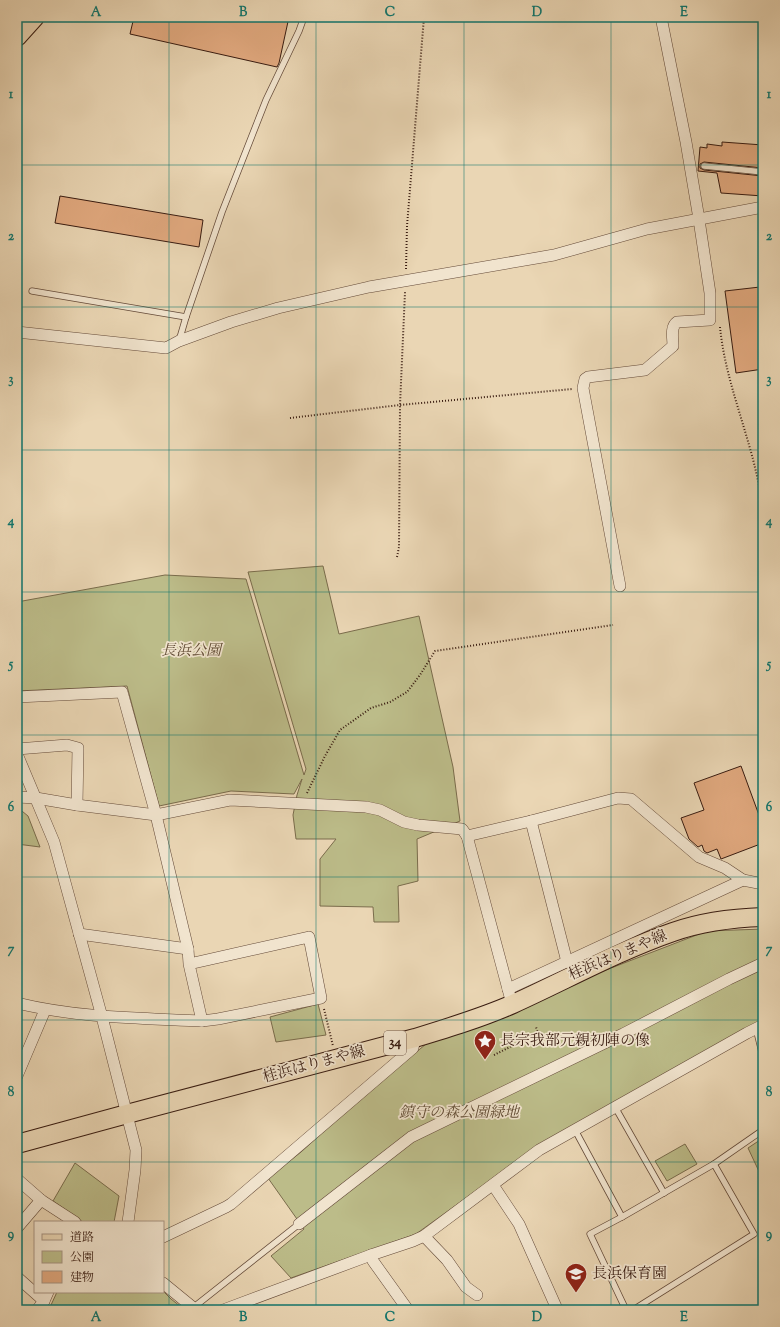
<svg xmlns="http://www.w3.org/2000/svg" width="780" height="1327" font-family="'Sorts Mill Goudy','Noto Serif JP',serif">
<rect width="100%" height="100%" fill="#ead6b4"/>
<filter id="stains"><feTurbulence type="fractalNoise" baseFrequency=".005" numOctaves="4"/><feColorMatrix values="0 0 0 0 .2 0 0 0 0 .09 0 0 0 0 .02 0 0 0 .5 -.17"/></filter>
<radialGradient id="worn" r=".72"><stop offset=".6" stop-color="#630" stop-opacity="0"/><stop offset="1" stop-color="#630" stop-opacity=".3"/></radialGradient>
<g fill="#bcbc89" stroke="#7a6c4c">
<polygon points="323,566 339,634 419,616 453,767 460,821 417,839 418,881 398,886 399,922 374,922 373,907 320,906 320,859 336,839 296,839 293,815 297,795 302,779 294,794 231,791 159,806 127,686 17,691 17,602 165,575 246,579 304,775 306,769 248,572"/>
<polygon points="17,807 28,816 40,847 17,844"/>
<polygon points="763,929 763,1021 538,1146 416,1234 291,1278 271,1256 304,1229 268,1178 301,1152 355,1103 426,1044 593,975 707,931"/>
<polygon points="318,1004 326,1035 276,1042 270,1017"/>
<polygon points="763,1138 763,1180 748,1148"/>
<polygon points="685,1144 697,1164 667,1181 655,1161"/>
<polygon points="75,1163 119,1196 114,1222 83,1222 53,1201"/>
<polygon points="163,1291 171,1299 185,1310 47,1310 51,1305 57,1292"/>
</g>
<g fill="#e1a97f" stroke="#381b10">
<polygon points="134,17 289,17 279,63 277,67 130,34"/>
<polygon points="722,142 763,145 763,168 704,162 700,164 700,168 704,170 763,176 763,196 721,193 717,173 698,171 700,147 707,148 707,144 722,146"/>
<polygon points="60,196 203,220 199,247 55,223"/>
<polygon points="760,287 763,312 763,369 736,373 725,291"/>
<polygon points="741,766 763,826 763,843 721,859 717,849 707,853 704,851 702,845 698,847 689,839 681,818 704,810 694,783"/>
</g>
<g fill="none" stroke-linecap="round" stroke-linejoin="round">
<g stroke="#644a39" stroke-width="7">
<g id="lane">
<polyline points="704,166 763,172"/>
<polyline points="32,291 186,317"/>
<polyline points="179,341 186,317 222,212 266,100 299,31 304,17"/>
<polyline points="756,1028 763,1057"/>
<polyline points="615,1107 664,1193"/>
<polyline points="575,1130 622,1217"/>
<polyline points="714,1164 763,1130"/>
<polyline points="194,1307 299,1224"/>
<polyline points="626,1310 590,1234 622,1217 714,1164 754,1234 633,1310"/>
</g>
</g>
<g stroke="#644a39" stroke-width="12">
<g id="street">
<polyline points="17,332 166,348 179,341 231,322 278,308 369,287 554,255 647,229 763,207"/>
<path d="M620,586L583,388L585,379L588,377L645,370L673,346C673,338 670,327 677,322L710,320V293L698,213L686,142L661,17"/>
<polyline points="17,697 122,692 156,815 188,949 189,964 202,1021 218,1019 321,998 309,937 189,964"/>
<polyline points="17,749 67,745 78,748 77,805"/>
<polyline points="17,754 54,842 102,1017 136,1150 135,1170 128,1222"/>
<polyline points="17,797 36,798 77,805 156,815 230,800 366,807 380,810 404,822 418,825 462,829 467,836 512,1004"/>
<polyline points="531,821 567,962"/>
<polyline points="467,836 531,821 618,798 631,799 699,857 725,868 743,880 763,884"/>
<polyline points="79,934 188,949"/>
<polyline points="508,989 743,880"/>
<path d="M17,1003C78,1018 140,1018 202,1021"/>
<polyline points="17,1076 45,1010"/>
<polyline points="17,1179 41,1200 75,1222"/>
<polyline points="493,1185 519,1224 557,1309"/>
<polyline points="299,1224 411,1137 623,1034 729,979 763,963"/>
<polyline points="17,1228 41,1200"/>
<polyline points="424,1236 447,1260 466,1287 477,1295"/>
<polyline points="163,1237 226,1207 231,1204 413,1048 415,1038"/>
<polyline points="371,1255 373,1261 408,1310"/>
<polyline points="17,1277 44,1301"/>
<polyline points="163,1283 196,1310"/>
<polyline points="37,1310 44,1301 48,1292"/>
<polyline points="223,1310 371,1255 413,1241 424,1236 539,1150 747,1033 763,1025"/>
</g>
</g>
<g stroke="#381b10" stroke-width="20">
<g id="primary">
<polyline points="17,37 35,17"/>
<path d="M17,1144L127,1114L415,1038C448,1028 481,1018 513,1004C566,980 618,951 673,932C701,922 734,918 763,917"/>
</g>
</g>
<g stroke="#381b10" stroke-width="2" stroke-dasharray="1 2" stroke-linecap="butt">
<polyline points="406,269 407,226 424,17"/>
<path d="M720,327C724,368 738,406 749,445C755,465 759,485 763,505"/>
<polyline points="290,418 400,405 572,389"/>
<polyline points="397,557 399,547 400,405 405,292"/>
<polyline points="307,793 325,756 340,730 371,708 390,702 407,692 420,675 435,651 613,625"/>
<polyline points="324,1009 333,1046"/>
<polyline points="494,1055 538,1033 536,1027"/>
</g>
<use href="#lane" stroke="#f1e4ce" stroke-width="5.5"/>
<use href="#street" stroke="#f1e4ce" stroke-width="11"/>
<use href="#primary" stroke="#ead6b4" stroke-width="18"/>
</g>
<path fill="none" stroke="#0f766e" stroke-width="1" stroke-opacity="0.55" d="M169,17V1310M316,17V1310M464,17V1310M611,17V1310M17,165H763M17,307H763M17,450H763M17,592H763M17,735H763M17,877H763M17,1020H763M17,1162H763"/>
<defs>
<g id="sight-pin" transform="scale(1.15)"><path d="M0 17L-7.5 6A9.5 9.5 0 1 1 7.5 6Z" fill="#8f2418" stroke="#f1e4ce"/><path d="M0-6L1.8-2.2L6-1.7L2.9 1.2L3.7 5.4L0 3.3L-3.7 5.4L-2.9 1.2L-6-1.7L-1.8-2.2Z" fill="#fff"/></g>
<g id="school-pin" transform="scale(1.15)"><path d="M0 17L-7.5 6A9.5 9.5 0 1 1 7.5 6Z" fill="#8f2418" stroke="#f1e4ce"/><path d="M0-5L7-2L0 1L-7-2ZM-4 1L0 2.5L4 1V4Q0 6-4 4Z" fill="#fff"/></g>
</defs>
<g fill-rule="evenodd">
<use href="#sight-pin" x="485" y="1041"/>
<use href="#school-pin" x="576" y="1274"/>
</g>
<g text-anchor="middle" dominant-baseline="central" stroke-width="3.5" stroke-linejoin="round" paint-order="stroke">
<rect fill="#f1e4ce" stroke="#705749" stroke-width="1" x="384" y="1031" width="22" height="24" rx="3"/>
<g font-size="14" font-weight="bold" fill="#381b10">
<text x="395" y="1043">34</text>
</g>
<g font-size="15" font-style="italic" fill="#604b34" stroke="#f1e4ce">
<text x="191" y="651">長浜公園</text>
<text x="459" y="1113">鎮守の森公園緑地</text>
</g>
<g font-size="15" fill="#381b10" stroke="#f1e4ce">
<text transform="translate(618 956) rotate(-23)">桂浜はりまや線</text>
<text transform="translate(314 1065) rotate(-15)">桂浜はりまや線</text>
</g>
<g font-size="15" fill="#381b10" stroke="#f1e4ce" text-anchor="start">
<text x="500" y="1041">長宗我部元親初陣の像</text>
<text x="592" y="1274">長浜保育園</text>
</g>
</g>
<rect width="780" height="1327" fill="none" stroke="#ead6b4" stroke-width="44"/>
<rect x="34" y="1221" width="130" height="72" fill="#f1e4ce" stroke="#a79482"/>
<rect x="42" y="1234" width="20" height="6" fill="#ead6b4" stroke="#a79482"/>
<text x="70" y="1241" font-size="12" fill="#381b10">道路</text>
<rect x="42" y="1251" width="20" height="12" fill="#bcbc89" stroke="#a79482"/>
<text x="70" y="1261" font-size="12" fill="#381b10">公園</text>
<rect x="42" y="1271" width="20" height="12" fill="#e1a97f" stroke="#a79482"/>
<text x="70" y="1281" font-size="12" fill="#381b10">建物</text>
<rect x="22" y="22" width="736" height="1283" fill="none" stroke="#0f766e" stroke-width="1.5"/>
<g font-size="13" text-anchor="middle" font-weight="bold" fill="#0f766e">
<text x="96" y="16">A</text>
<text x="243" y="16">B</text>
<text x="390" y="16">C</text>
<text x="537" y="16">D</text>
<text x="684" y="16">E</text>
<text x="11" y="98">1</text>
<text x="769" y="98">1</text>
<text x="11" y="240">2</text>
<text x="769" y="240">2</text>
<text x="11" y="383">3</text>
<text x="769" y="383">3</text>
<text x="11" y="525">4</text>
<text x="769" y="525">4</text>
<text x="11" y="668">5</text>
<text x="769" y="668">5</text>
<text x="11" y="811">6</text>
<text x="769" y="811">6</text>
<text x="11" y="953">7</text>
<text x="769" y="953">7</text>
<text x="11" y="1096">8</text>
<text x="769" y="1096">8</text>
<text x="11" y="1238">9</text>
<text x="769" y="1238">9</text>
<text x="96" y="1321">A</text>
<text x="243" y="1321">B</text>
<text x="390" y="1321">C</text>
<text x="537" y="1321">D</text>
<text x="684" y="1321">E</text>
</g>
<rect width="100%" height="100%" filter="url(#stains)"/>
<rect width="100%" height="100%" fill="url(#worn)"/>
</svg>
